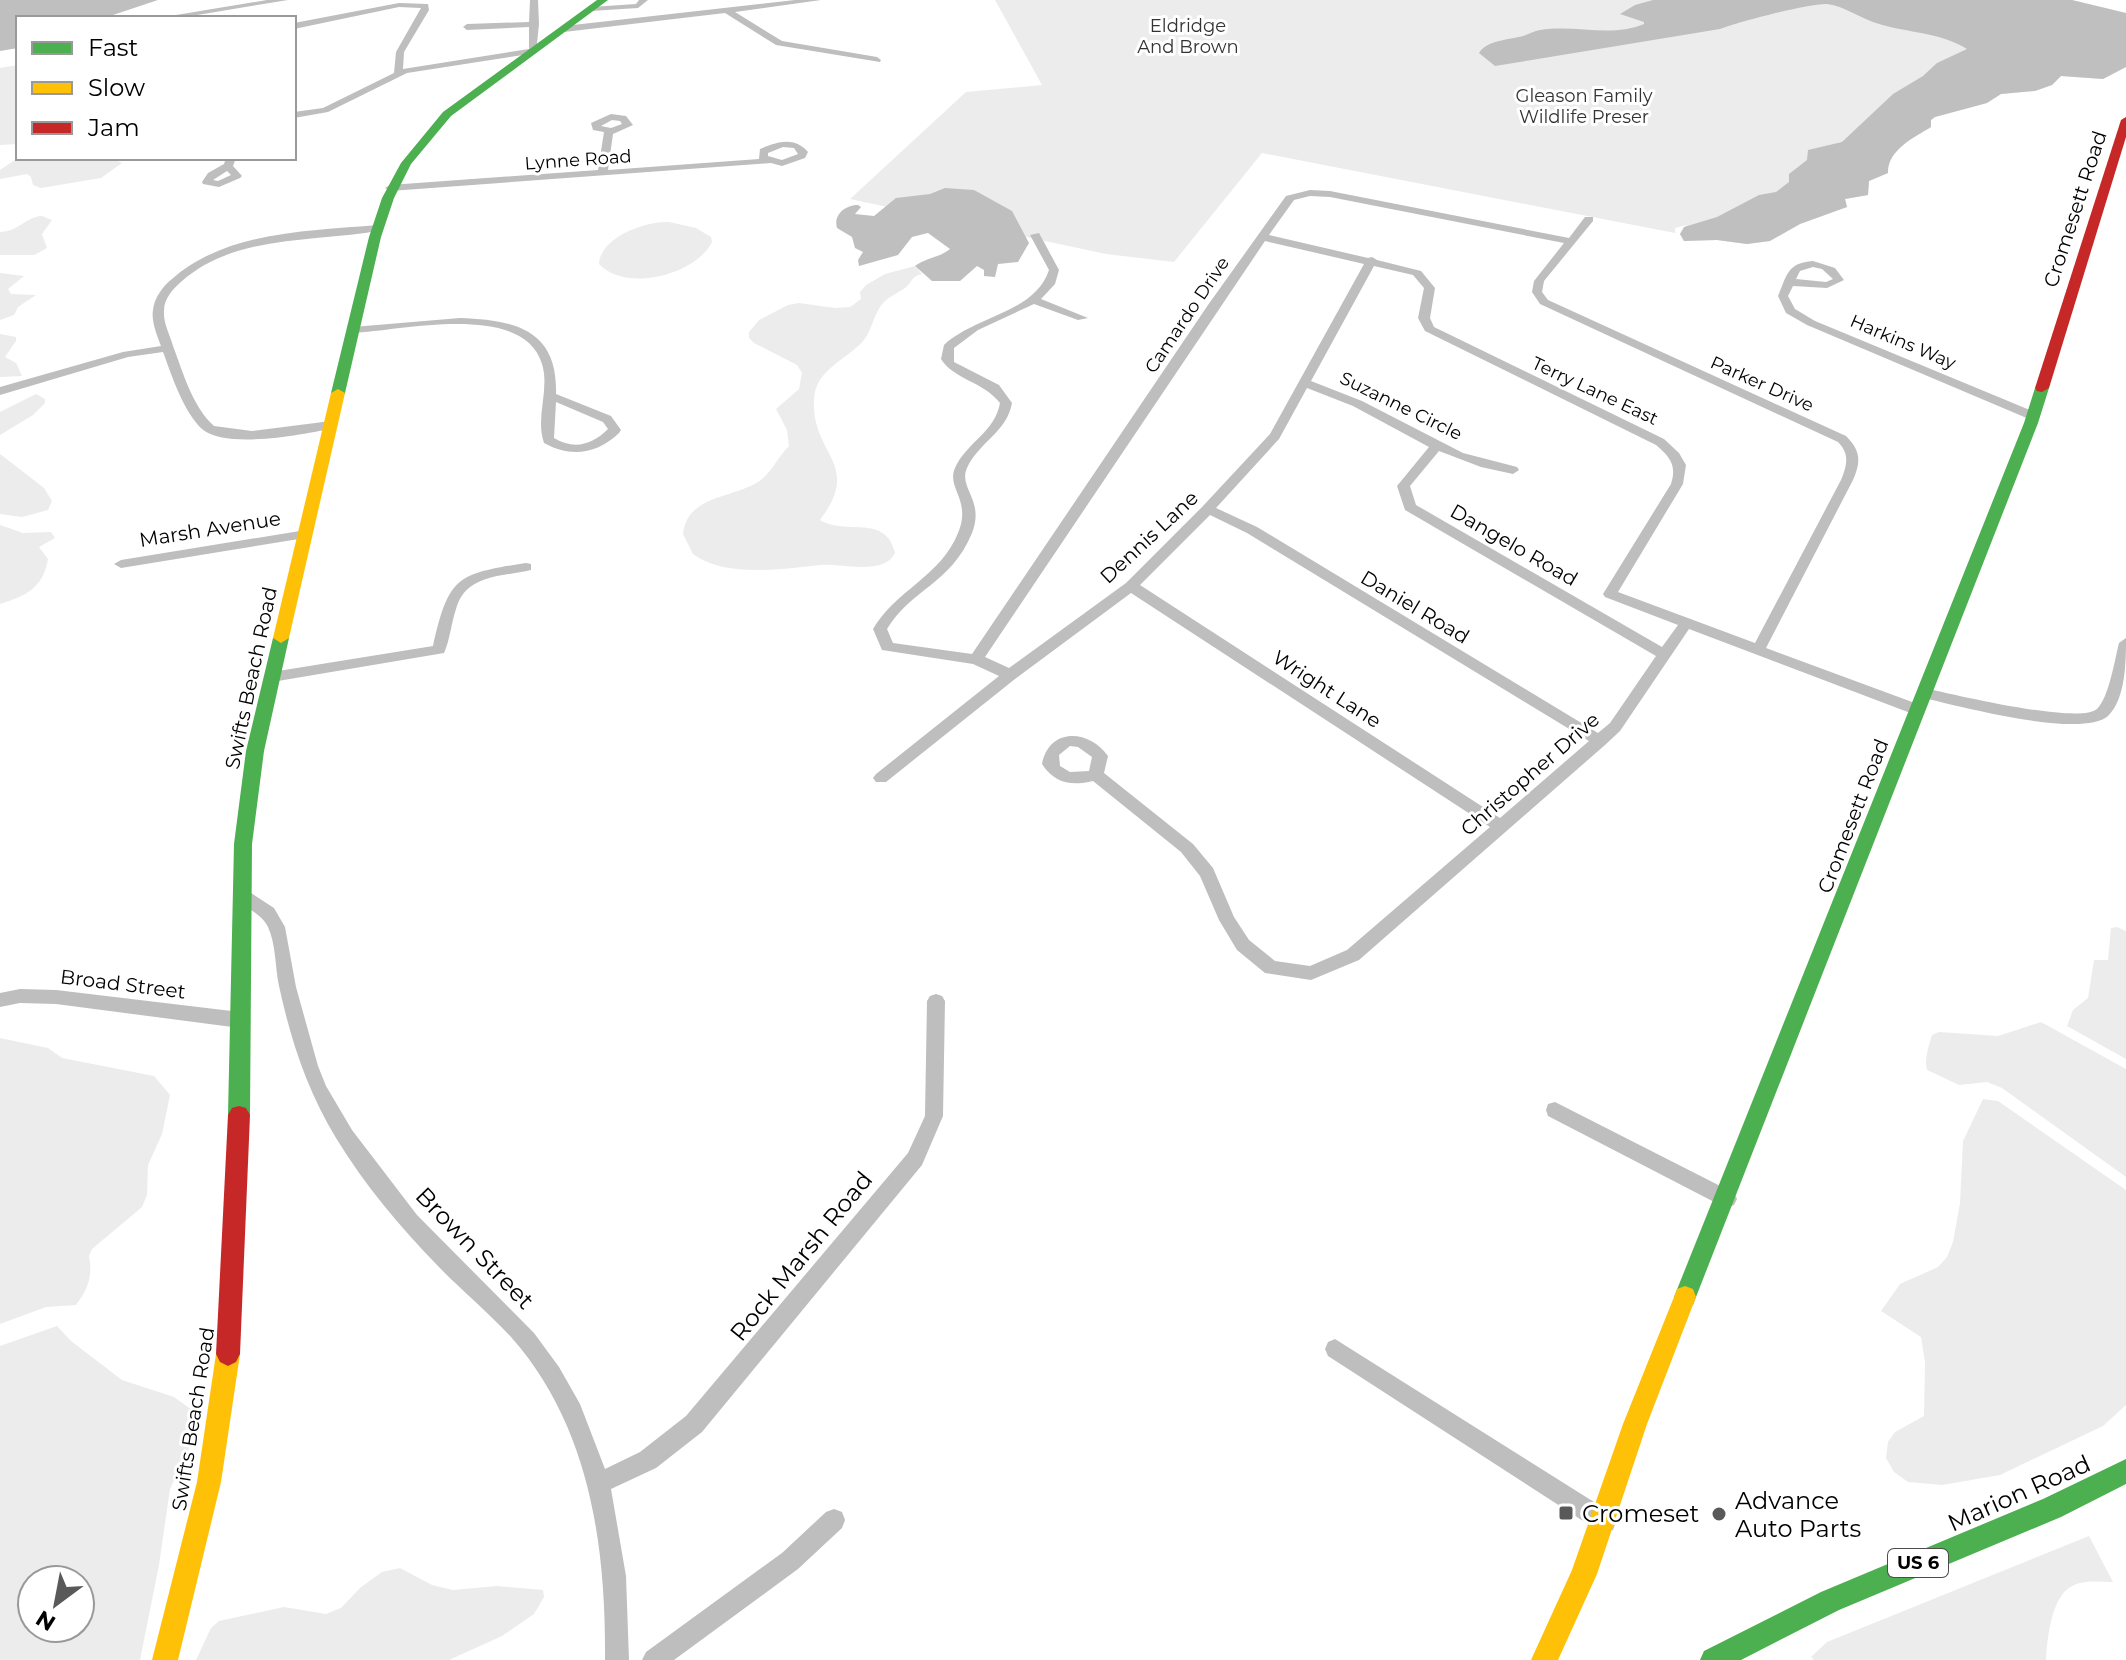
<svg xmlns="http://www.w3.org/2000/svg" width="2126" height="1660" font-family="Montserrat,sans-serif">
<rect width="100%" height="100%" fill="#fff"/>
<g fill="#ececec" fill-rule="evenodd">
<path d="M995,0H2072L2126,13V67L2103,79L2061,76L2052,85L2035,91L2001,94L1987,103L1935,117L1931,120V127C1915,137 1887,150 1888,173L1869,181L1868,195L1845,199L1847,207L1800,224L1770,241L1747,244L1717,240L1684,241L1680,234L1687,225L1675,228V233L1262,153L1174,262L1106,254L850,199L966,92L1042,85Z"/>
<polygon points="18,65 18,144 0,145 0,68"/>
<polygon points="18,158 110,158 122,163 101,178 41,188 33,185 31,177 27,174 0,179 0,170"/>
<path d="M42,216L52,220L42,234L47,248L34,255H0V232C18,232 25,217 42,216Z"/>
<path d="M669,222L696,228L711,237L712,242C696,275 625,293 599,264C600,237 646,221 669,222Z"/>
<path d="M915,266L922,274C911,276 913,282 905,288C898,293 890,296 884,302C874,312 873,328 864,340C847,360 815,369 814,400C811,455 863,463 820,520C845,536 886,513 895,553C884,576 841,563 820,565C783,569 725,578 693,554L683,534C687,494 737,498 761,480C772,471 779,456 789,446L787,430L776,409L799,389L802,373L797,365L754,343L749,338V332L759,320L788,305L799,303L835,308L850,307L861,299L860,292L866,285L885,274Z"/>
<polygon points="0,273 24,276 8,289 11,294 36,295 18,307 14,315 0,320"/>
<polygon points="0,334 16,337 16,341 5,357 16,363 22,376 0,377"/>
<polygon points="36,394 45,399 45,403 33,415 0,435 0,412"/>
<polygon points="0,454 44,488 52,501 48,510 22,517 0,514"/>
<path d="M0,525L23,533L51,532L55,538L39,547L48,559C43,588 26,596 0,604Z"/>
<polygon points="2117,927 2126,931 2126,1059 2067,1026 2073,1010 2088,998 2094,960 2108,960 2111,928"/>
<path d="M2041,1022L2126,1069V1177L2002,1088L1987,1082L1959,1085L1927,1070C1924,1058 1929,1046 1932,1035L1939,1032L1998,1036Z"/>
<path d="M0,1038L48,1048L62,1058L154,1076L170,1095L162,1134L148,1165L147,1195L142,1207L92,1249L89,1256C93,1276 88,1289 76,1305L46,1307L0,1324Z"/>
<polygon points="1983,1099 1998,1101 2126,1190 2126,1405 2103,1426 2000,1475 1942,1485 1908,1482 1894,1472 1886,1458 1888,1442 1895,1432 1924,1416 1925,1362 1921,1337 1881,1311 1900,1284 1938,1267 1947,1257 1953,1242 1960,1203 1963,1141"/>
<path d="M57,1326L71,1341L122,1380L174,1397L192,1410V1442L170,1489L159,1565L140,1660H0V1346ZM80,1580V1628H32V1580Z"/>
<path d="M2089,1536L2113,1582C2099,1582 2081,1579 2069,1588C2051,1600 2047,1640 2046,1660H1814L1811,1657L1827,1642Z"/>
<polygon points="400,1568 432,1585 453,1590 497,1586 543,1590 544,1597 534,1614 502,1636 449,1660 196,1660 211,1628 219,1621 284,1607 326,1614 341,1608 360,1588 382,1572"/>
</g>
<g fill="#bfbfbf">
<polygon points="0,0 158,0 104,18 18,18 18,48 0,51"/>
<path d="M1653,0H2072L2126,13V67L2103,79L2061,76L2052,85L2035,91L2001,94L1987,103L1935,117L1931,120V127C1915,137 1887,150 1888,173L1869,181L1868,195L1845,199L1847,207L1800,224L1770,241L1747,244L1717,240L1684,241L1680,234L1684,227L1717,217L1759,195L1776,192L1789,182V174L1807,160L1808,150L1842,142L1893,94L1923,76L1937,63L1967,49C1940,32 1908,33 1879,24C1861,19 1845,6 1827,4C1810,3 1738,22 1720,29L1495,66L1479,53C1487,40 1508,40 1523,36C1529,34 1534,31 1540,30C1576,24 1610,38 1644,24V22L1620,14L1635,5Z"/>
<path d="M945,188L974,190L1012,211L1029,243L1018,262L998,264L995,277L984,276V270L977,266L960,281H932L915,266C925,258 939,258 950,249L928,233L912,237L898,255L859,266L858,260L863,252L855,248L852,237L837,228C833,214 846,205 858,205L861,207L855,214L874,216L896,198L930,194Z"/>
</g>
<g fill="none" stroke-linecap="round" stroke-linejoin="round">
<g fill="#bebebe" fill-rule="evenodd">
<polygon points="267,0 288,0 179,18 158,18"/>
<polygon points="530,0 538,0 539,24 536,53 407,73 328,112 294,118 294,112 323,108 394,73 396,52 421,8 399,7 294,29 294,23 399,3 428,4 429,10 404,52 403,69 529,49 529,27 467,30 463,27 467,24 529,22"/>
<polygon points="639,0 648,0 638,8 591,11 587,9 591,7 636,4"/>
<polygon points="795,0 821,0 735,12 782,41 877,57 881,60 880,62 776,45 725,13 564,32 560,29 564,26"/>
<path d="M611,114L626,116L633,125L613,134L608,170L759,159L760,149C777,142 794,136 808,152L805,158L782,166L771,163L390,191L385,188L390,185L598,170L604,132L593,130L591,123ZM612,120L620,121L622,124L611,128L601,126ZM783,147L794,148L798,154L782,160L768,156V153Z"/>
<path d="M226,158H236L233,166L242,176L240,178L219,187L203,184L202,182L208,173L224,164ZM227,171L231,175L218,181L213,180Z"/>
<path d="M1310,190L1330,191L1569,238L1585,217H1593V221L1544,281L1542,292L1548,300L1846,436C1861,451 1861,462 1853,480L1766,648L1923,706L1925,710L1923,714H1913L1689,629L1620,731L1605,745L1359,960L1311,980L1265,973L1237,950L1219,920L1200,876L1181,852L1093,781C1072,786 1055,784 1042,764C1049,727 1089,729 1108,756L1104,773L1193,844L1213,868L1234,917L1249,940L1275,961L1310,966L1347,950L1490,827L1131,593L1015,679L886,782H876L873,778L876,774L999,676L973,664L882,650L873,629C896,590 941,576 958,533C972,500 946,488 955,468C966,443 995,432 1000,403C984,382 953,379 941,359L944,345C975,316 1035,313 1049,270L1030,235L1039,233L1059,270L1055,284L1041,299L1088,318L1078,320L1034,304L978,330L954,348V362L999,385L1012,403C1007,432 978,443 967,468C958,488 985,500 972,533C951,584 911,589 887,629L893,643L972,654L1208,305L1286,196ZM1310,196L1330,197L1564,243L1534,281L1532,292L1540,304L1838,442C1850,454 1847,465 1841,480L1755,643L1618,592L1683,484L1686,465L1679,453L1664,439L1434,327L1430,318L1435,288L1421,271L1377,260L1372,257L1368,258L1269,235L1294,200ZM1265,241L1364,264L1270,434L1203,506L1126,583L1009,668L985,657ZM1374,266L1413,275L1424,288L1418,318L1425,331L1656,445C1670,457 1677,465 1671,484L1603,594L1605,597L1678,625L1662,647L1416,505L1410,486L1439,451L1481,467L1513,474L1519,470L1517,467L1463,453L1362,401L1311,381ZM1307,388L1353,406L1429,447L1397,486L1405,510L1656,656L1610,723L1598,733L1257,527L1216,508L1279,439ZM1210,515L1247,533L1589,741L1500,818L1140,585ZM1070,746L1078,747L1092,757L1089,771L1070,772L1060,766L1059,755Z"/>
<path d="M378,225L383,228L382,230C316,243 237,233 182,281C173,289 164,298 164,311C163,323 170,335 173,346C183,372 192,406 214,426L252,431L331,421L335,422V428C305,434 227,450 202,429C183,411 172,376 163,352L128,357L0,395V387L123,352L161,346C157,335 151,321 153,310C154,298 163,286 172,279C226,231 310,231 378,225Z"/>
<path d="M1813,261L1835,268L1844,280L1827,288L1793,286L1788,296L1795,309L1815,321L2037,413V419H2029L1807,325L1786,313L1778,296C1787,275 1787,263 1813,261ZM1813,267L1822,269L1833,279L1826,282L1796,279L1800,271Z"/>
<path d="M460,318C514,320 558,329 556,394L611,416L621,430L619,433C597,454 571,458 544,443C535,417 550,390 542,364C523,301 401,331 353,333L347,330L353,327ZM556,402L603,422L608,429C592,445 574,450 554,438Z"/>
<polygon points="306,530 311,531 311,537 121,568 114,564 121,560"/>
<path d="M526,563L531,564V570C501,577 466,574 456,609C451,624 450,640 444,653L272,682L265,677L272,672L433,646C449,576 457,574 526,563Z"/>
<path d="M2126,638C2126,660 2126,699 2108,716C2082,739 1958,706 1924,698L1917,693L1924,688C1952,694 2079,725 2097,709C2109,698 2115,658 2119,643Z"/>
<path d="M242,887L274,908L285,927L296,987L318,1066L326,1086L352,1130L417,1215L534,1333L559,1367L580,1404L605,1469L640,1452L686,1416L908,1153L925,1116L927,1001L930,996L936,994L942,996L945,1001L943,1116L922,1165L702,1432L656,1468L611,1489L626,1576L629,1660H605C606,1546 590,1426 511,1337C488,1312 461,1290 437,1265C400,1227 364,1184 336,1138C307,1090 291,1041 279,986C275,967 276,944 268,927C261,912 242,908 234,894L236,889Z"/>
<polygon points="20,989 56,990 240,1012 246,1015 249,1020 246,1025 240,1028 56,1004 20,1003 0,1007 0,993"/>
<polygon points="1555,1102 1734,1193 1737,1199 1734,1205 1727,1208 1720,1205 1548,1116 1546,1110 1548,1104"/>
<polygon points="1335,1339 1613,1514 1616,1522 1613,1530 1605,1533 1597,1530 1328,1356 1325,1349 1328,1342"/>
<polygon points="834,1509 842,1512 845,1520 842,1528 798,1569 674,1660 642,1660 646,1652 782,1553 826,1512"/>
</g>
<g fill="#4caf50" fill-rule="evenodd">
<polygon points="597,0 608,0 451,116 411,164 394,198 381,237 345,393 343,396 333,396 331,393 369,237 382,198 401,163 443,112"/>
<polygon points="2042,384 2049,388 2038,423 1696,1297 1693,1305 1685,1308 1677,1305 1674,1297 2024,423 2035,388"/>
<polygon points="281,633 289,638 264,751 252,844 250,1115 246,1122 239,1124 232,1122 228,1115 234,844 246,751 273,638"/>
<polygon points="2126,1459 2126,1484 2061,1517 1839,1610 1741,1660 1700,1660 1704,1651 1821,1592 2043,1499"/>
</g>
<g fill="#ffc107" fill-rule="evenodd">
<polygon points="338,389 345,393 289,638 281,643 273,638 331,393"/>
<polygon points="1685,1286 1693,1289 1696,1297 1647,1424 1597,1574 1558,1660 1531,1660 1572,1570 1623,1424 1674,1297 1677,1289"/>
<polygon points="228,1342 236,1346 240,1354 221,1482 178,1660 152,1660 197,1482 216,1354 220,1346"/>
</g>
<g fill="#c62828" fill-rule="evenodd">
<polygon points="2126,117 2126,137 2049,388 2042,392 2037,391 2035,388 2121,120"/>
<polygon points="239,1106 246,1108 250,1115 240,1354 236,1362 228,1366 220,1362 216,1354 228,1115 232,1108"/>
</g>
</g>
<g fill="#595959" stroke="#fff" stroke-width="3">
<rect x="1558" y="1505" width="16" height="16" rx="4"/>
<circle cx="1719" cy="1514" r="8"/>
</g>
<g text-anchor="middle" dominant-baseline="central" stroke-width="6" stroke-linejoin="round" paint-order="stroke">
<g font-size="18" fill="#333" stroke="#fff">
<text x="1188" y="26">Eldridge<tspan x="1188" dy="21">And Brown</tspan></text>
<text x="1584" y="96">Gleason Family<tspan x="1584" dy="21">Wildlife Preser</tspan></text>
</g>
<g font-size="18" fill="#000" stroke="#fff">
<text transform="translate(578 160) rotate(-4)">Lynne Road</text>
<text transform="translate(1187 315) rotate(-56)">Camardo Drive</text>
<text transform="translate(1903 342) rotate(23)">Harkins Way</text>
<text transform="translate(1762 384) rotate(24)">Parker Drive</text>
<text transform="translate(1595 391) rotate(25)">Terry Lane East</text>
<text transform="translate(1401 406) rotate(26)">Suzanne Circle</text>
</g>
<rect fill="#fff" stroke="#4c4c4c" stroke-width="2" x="1888" y="1549" width="60" height="28" rx="6"/>
<g font-size="18" font-weight="bold" fill="#000">
<text x="1918" y="1563">US 6</text>
</g>
<g font-size="20" fill="#000" stroke="#fff">
<text transform="translate(2075 209) rotate(-72)">Cromesett Road</text>
<text transform="translate(210 529) rotate(-9)">Marsh Avenue</text>
<text transform="translate(1149 537) rotate(-43)">Dennis Lane</text>
<text transform="translate(1514 545) rotate(30)">Dangelo Road</text>
<text transform="translate(1415 607) rotate(31)">Daniel Road</text>
<text transform="translate(251 678) rotate(-78)">Swifts Beach Road</text>
<text transform="translate(1327 689) rotate(33)">Wright Lane</text>
<text transform="translate(1530 774) rotate(-41)">Christopher Drive</text>
<text transform="translate(1853 816) rotate(-69)">Cromesett Road</text>
<text transform="translate(123 984) rotate(7)">Broad Street</text>
<text transform="translate(193 1419) rotate(-81)">Swifts Beach Road</text>
</g>
<g font-size="24" fill="#000" stroke="#fff">
<text transform="translate(475 1248) rotate(46)">Brown Street</text>
<text transform="translate(801 1256) rotate(-51)">Rock Marsh Road</text>
<text transform="translate(2019 1493) rotate(-24)">Marion Road</text>
</g>
<g font-size="24" fill="#000" stroke="#fff" text-anchor="start">
<text x="1735" y="1500">Advance<tspan x="1735" dy="28">Auto Parts</tspan></text>
<text x="1582" y="1513">Cromeset</text>
</g>
</g>
<rect x="16" y="16" width="280" height="144" fill="#ffffff" stroke="#999999" stroke-width="2"/>
<rect x="32" y="42" width="40" height="12" fill="#4caf50" stroke="#999999" stroke-width="2"/>
<text x="88" y="56" font-size="24" fill="#000000">Fast</text>
<rect x="32" y="82" width="40" height="12" fill="#ffc107" stroke="#999999" stroke-width="2"/>
<text x="88" y="96" font-size="24" fill="#000000">Slow</text>
<rect x="32" y="122" width="40" height="12" fill="#c62828" stroke="#999999" stroke-width="2"/>
<text x="88" y="136" font-size="24" fill="#000000">Jam</text>
<g transform="translate(56 1604) rotate(212)"><circle r="38" fill="#ffffff" stroke="#999999" stroke-width="2"/>
<path d="M0-6L14 30L0 20L-14 30Z" fill="#595959"/>
<text y="-12" font-size="22" font-weight="bold" text-anchor="middle" fill="#000000">N</text>
</g>
</svg>
